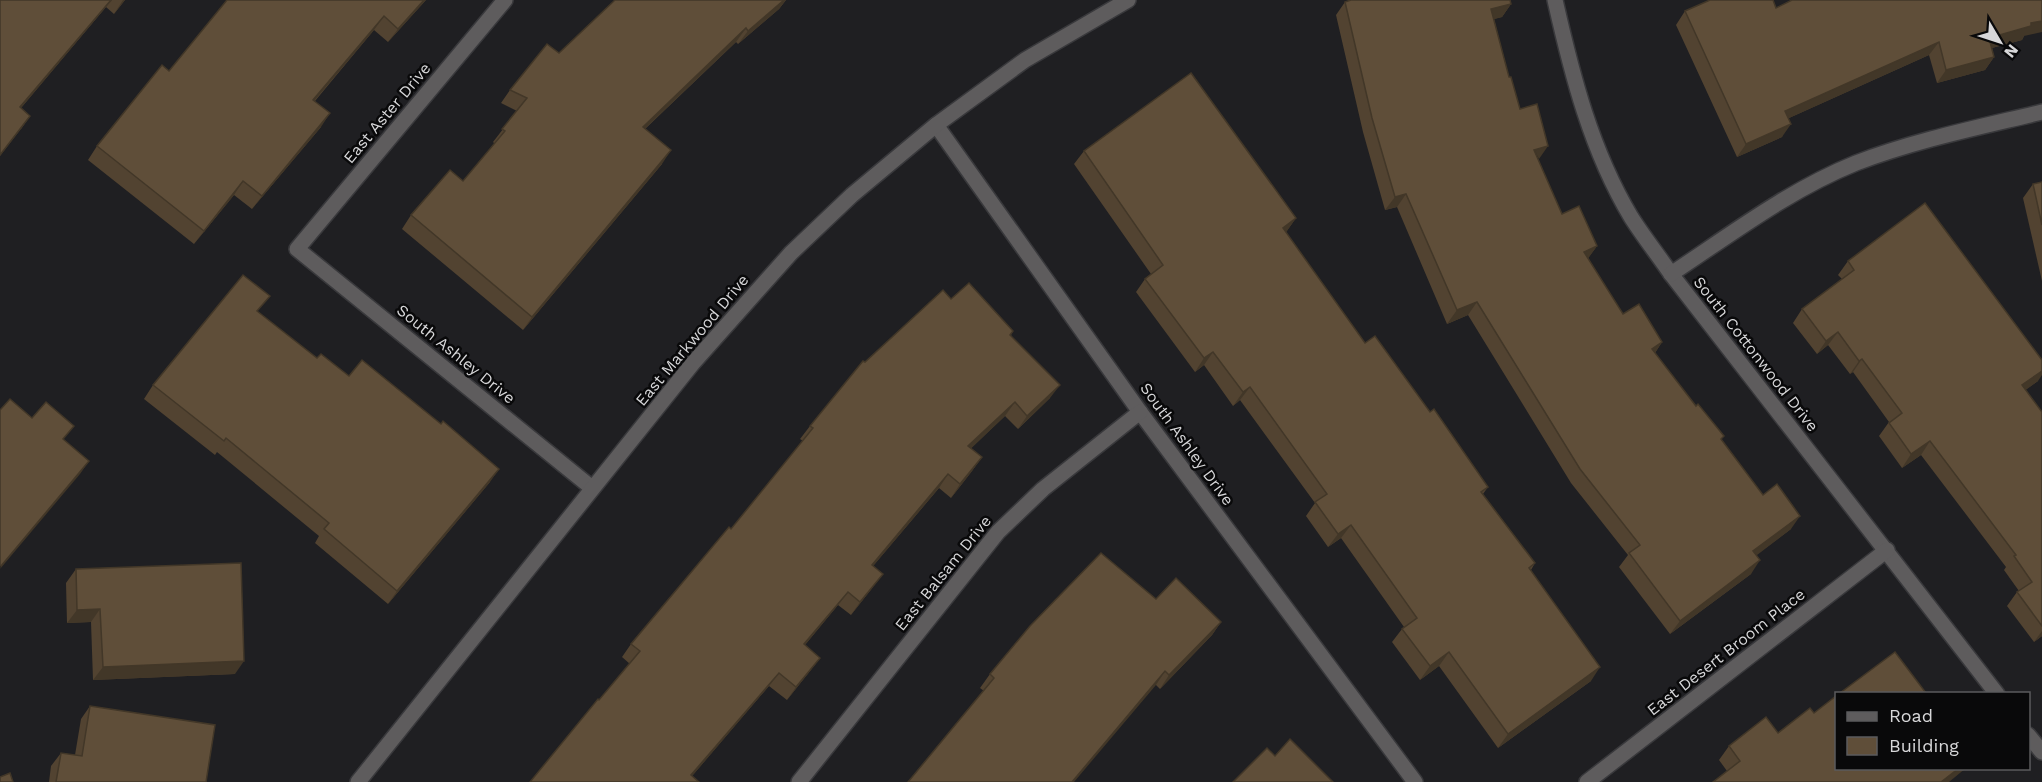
<svg xmlns="http://www.w3.org/2000/svg" width="2042" height="782" font-family="'Work Sans',sans-serif">
<rect width="100%" height="100%" fill="#1f1f22"/>
<g fill="none" stroke-linecap="round" stroke-linejoin="round">
<g stroke="#39393c" stroke-width="18">
<g id="minor">
<polyline points="505,0 297,249 592,488"/>
<path d="M1555,0C1572,75 1591,150 1631,217C1643,236 1658,255 1671,274L1997,694"/>
<polyline points="936,125 1140,412 1415,782"/>
<path d="M1671,274C1730,235 1789,190 1856,163C1916,140 1980,127 2042,112"/>
<polyline points="2028,735 2042,752"/>
<polyline points="358,782 693,363 791,253 852,195 936,125 1025,60 1128,0"/>
<polyline points="799,782 998,532 1043,489 1140,412"/>
<polyline points="1587,782 1887,550"/>
</g>
</g>
<use href="#minor" stroke="#5e5c5d" stroke-width="15"/>
</g>
<g fill="#524331">
<polygon points="0,0 125,0 114,14 106,7 21,108 30,116 21,129"/>
<polygon points="426,0 388,42 374,30 315,101 321,127 252,209 234,195 194,244 88,160 97,146 169,71"/>
<polygon points="615,0 786,0 779,9 738,44 736,42 645,129 662,164 523,330 402,229 411,215 463,181 495,144 493,142 517,111 501,103 510,90 559,53"/>
<polygon points="1345,2 1511,4 1502,17 1494,19 1509,77 1538,159 1562,214 1597,246 1588,258 1623,314 1662,342 1655,353 1763,495 1791,529 1756,555 1751,574 1670,634 1619,567 1628,555 1571,483 1468,315 1447,324 1397,207 1385,210 1363,132 1336,15"/>
<polygon points="1776,8 2024,36 2022,40 1992,48 1994,57 1985,70 1937,83 1929,55 1789,118 1782,137 1737,157 1676,25 1685,11"/>
<polygon points="1084,151 1296,218 1286,232 1365,343 1430,412 1488,487 1483,494 1535,563 1531,570 1591,681 1498,748 1439,666 1420,680 1392,642 1402,629 1404,627 1341,538 1328,547 1306,516 1315,503 1240,400 1233,406 1204,365 1195,372 1136,292 1145,279 1151,274 1074,164"/>
<polygon points="2042,182 2042,281 2023,198 2033,184"/>
<polygon points="1848,261 2038,381 2025,390 2042,412 2042,636 2034,642 2007,606 2017,592 2019,591 2004,570 2006,567 1921,455 1902,468 1879,436 1889,422 1853,372 1850,374 1828,345 1817,354 1793,323 1802,309 1842,279 1838,275"/>
<polygon points="951,299 1013,331 1011,335 1050,398 1018,429 1005,416 971,448 982,457 972,471 951,498 939,488 873,566 873,587 851,615 838,605 805,645 820,658 810,671 787,700 769,686 692,776 599,700 630,664 622,657 631,644 731,529 803,441 800,439 810,426 865,362"/>
<polygon points="258,312 317,358 349,376 490,482 388,604 315,543 319,536 217,452 215,455 144,399 153,385"/>
<polygon points="76,569 235,674 93,680 91,622 67,623 66,583"/>
<polygon points="1156,599 1221,622 1212,635 1160,689 1156,685 984,691 980,688 990,674"/>
<polygon points="90,706 206,782 49,782 51,766 61,753 75,755 81,719"/>
<polygon points="1814,713 1964,771 1727,771 1719,760 1729,746 1778,733"/>
</g>
<g fill="#423728">
<polygon points="111,0 112,0 106,7 10,121 20,107"/>
<polygon points="123,0 125,0 114,14"/>
<polygon points="424,0 426,0 388,42 398,29"/>
<polygon points="784,0 786,0 779,9 738,44 748,31"/>
<polygon points="1511,4 1502,17 1482,22 1491,9"/>
<polygon points="384,16 374,30 304,113 313,100"/>
<polygon points="2042,21 2042,32 2024,36 2022,40 1980,51 1989,38 2031,23"/>
<polygon points="746,28 736,42 633,140 643,127"/>
<polygon points="1939,42 1929,55 1776,124 1785,111"/>
<polygon points="1994,57 1985,70 1937,83 1946,70"/>
<polygon points="330,113 321,127 252,209 262,196"/>
<polygon points="30,116 21,129 0,156 0,155"/>
<polygon points="1791,124 1782,137 1737,157 1746,144"/>
<polygon points="1548,146 1539,159 1534,150"/>
<polygon points="671,150 662,164 523,330 532,317"/>
<polygon points="243,181 234,195 194,244 204,231"/>
<polygon points="1406,194 1397,207 1385,210 1395,197"/>
<polygon points="1296,218 1287,231 1274,242 1283,228"/>
<polygon points="1597,246 1587,260 1584,252"/>
<polygon points="1477,302 1468,315 1447,324 1457,310"/>
<polygon points="1838,332 1828,345 1817,354 1826,341"/>
<polygon points="1662,342 1653,356 1652,349"/>
<polygon points="1213,352 1204,365 1195,372 1204,358"/>
<polygon points="1862,359 1853,372 1850,374 1859,361"/>
<polygon points="2042,371 2042,375 2038,381 2013,399 2022,385"/>
<polygon points="1060,385 1050,398 1018,429 1027,416"/>
<polygon points="1250,387 1240,400 1233,406 1243,392"/>
<polygon points="1015,402 1005,416 959,460 968,446"/>
<polygon points="1930,441 1921,455 1902,468 1911,454"/>
<polygon points="982,457 972,471 951,498 960,484"/>
<polygon points="89,461 80,474 0,569 1,566"/>
<polygon points="499,469 490,482 388,604 397,591"/>
<polygon points="948,474 939,488 863,578 872,565"/>
<polygon points="1800,516 1791,529 1744,565 1753,551"/>
<polygon points="1351,525 1341,538 1328,547 1338,534"/>
<polygon points="1760,560 1751,574 1670,634 1680,621"/>
<polygon points="883,574 873,587 851,615 860,602"/>
<polygon points="848,592 838,605 794,658 804,644"/>
<polygon points="100,609 91,622 67,623 77,610"/>
<polygon points="1221,622 1212,635 1160,689 1169,675"/>
<polygon points="2042,631 2042,636 2034,642"/>
<polygon points="1449,652 1439,666 1420,680 1430,666"/>
<polygon points="820,658 810,671 787,700 796,687"/>
<polygon points="244,661 235,674 93,680 103,667"/>
<polygon points="1600,667 1591,681 1498,748 1508,734"/>
<polygon points="1165,671 1156,685 1074,782 1072,782"/>
<polygon points="779,673 769,686 687,782 691,775"/>
<polygon points="1959,768 1966,768 1949,782 1941,782"/>
</g>
<g fill="#5f4e39" stroke="#423728" stroke-width="1.5">
<polygon points="0,0 111,0 20,107 30,116 0,155"/>
<polygon points="227,0 424,0 398,29 384,16 313,100 330,113 262,196 243,181 204,231 97,146 162,65 169,71"/>
<polygon points="615,0 784,0 748,31 746,28 643,127 671,150 532,317 411,215 450,170 463,181 505,131 502,129 527,98 510,90 547,44 559,53"/>
<polygon points="1351,0 1510,0 1511,4 1491,9 1509,77 1511,77 1520,109 1537,104 1548,146 1534,150 1562,214 1579,206 1597,246 1584,252 1623,314 1639,304 1662,342 1652,349 1696,406 1698,404 1724,436 1721,439 1763,495 1777,484 1800,516 1753,551 1760,560 1680,621 1629,553 1640,545 1580,469 1477,302 1457,310 1406,194 1395,197 1372,118 1345,2"/>
<polygon points="1710,0 1773,0 1776,8 1792,0 2042,0 2042,21 2031,23 2031,26 1989,38 1994,57 1946,70 1939,42 1785,111 1791,124 1746,144 1685,11"/>
<polygon points="1191,73 1296,218 1283,228 1365,343 1375,336 1430,412 1434,409 1488,487 1481,492 1535,563 1529,568 1600,667 1508,734 1449,652 1430,666 1402,629 1417,618 1351,525 1338,534 1315,502 1327,494 1250,387 1243,392 1213,352 1204,358 1145,279 1163,265 1084,151"/>
<polygon points="2042,182 2042,225 2033,184"/>
<polygon points="1925,203 2042,360 2042,371 2022,385 2042,412 2042,626 2017,592 2032,582 2014,556 2016,555 1930,441 1911,454 1889,423 1902,413 1862,359 1859,361 1838,332 1826,341 1802,309 1854,270 1848,261"/>
<polygon points="243,275 270,296 257,311 317,358 321,354 349,376 362,360 441,424 443,421 499,469 397,591 324,529 329,523 226,438 224,441 153,385"/>
<polygon points="969,283 1013,331 1010,335 1060,385 1027,416 1015,402 968,446 982,457 960,484 948,474 872,565 883,574 860,602 848,592 804,644 820,658 796,687 779,673 691,775 699,782 530,782 598,699 599,700 640,651 631,644 729,527 731,529 813,428 810,426 863,361 865,362 943,290 951,299"/>
<polygon points="10,399 32,418 46,402 74,426 63,439 89,461 1,566 0,565 0,410"/>
<polygon points="1101,553 1156,599 1176,578 1221,622 1169,675 1165,671 1072,782 908,782 994,678 990,674 1030,626"/>
<polygon points="241,563 244,661 103,667 100,609 77,610 76,569"/>
<polygon points="1895,652 1926,693 1840,693"/>
<polygon points="1836,696 1836,768 1959,768 1941,782 1713,782 1740,761 1729,746 1766,717 1778,733 1810,708 1814,713"/>
<polygon points="90,706 215,725 206,782 56,782 61,753 82,756"/>
<polygon points="1290,739 1333,782 1233,782 1267,748 1275,756"/>
<polygon points="10,773 13,782 0,782 0,777"/>
</g>
<g text-anchor="middle" dominant-baseline="central" stroke-width="5" stroke-linejoin="round" paint-order="stroke">
<g font-size="16" fill="#d7d7d9" stroke="#09090a">
<text transform="translate(387 113) rotate(-50)">East Aster Drive</text>
<text transform="translate(692 340) rotate(-50)">East Markwood Drive</text>
<text transform="translate(456 354) rotate(39)">South Ashley Drive</text>
<text transform="translate(1756 354) rotate(52)">South Cottonwood Drive</text>
<text transform="translate(1187 444) rotate(54)">South Ashley Drive</text>
<text transform="translate(943 573) rotate(-51)">East Balsam Drive</text>
<text transform="translate(1726 652) rotate(-38)">East Desert Broom Place</text>
</g>
</g>
<rect x="1835" y="692" width="195" height="78" fill="#09090a" stroke="#5b5b5d" stroke-width="1.5"/>
<rect x="1847" y="712" width="30" height="9" fill="#5e5c5d" stroke="#5b5b5d" stroke-width="1.5"/>
<text x="1889" y="722" font-size="18" fill="#d7d7d9">Road</text>
<rect x="1847" y="737" width="30" height="18" fill="#5f4e39" stroke="#5b5b5d" stroke-width="1.5"/>
<text x="1889" y="752" font-size="18" fill="#d7d7d9">Building</text>
<g transform="translate(2000 42) rotate(129)" stroke="#09090a" stroke-width="4.5" paint-order="stroke">
<path d="M0-4.5L10 22L0 15L-10 22Z" fill="#d7d7d9"/>
<text y="-9" font-size="16" font-weight="bold" text-anchor="middle" fill="#d7d7d9">N</text>
</g>
</svg>
